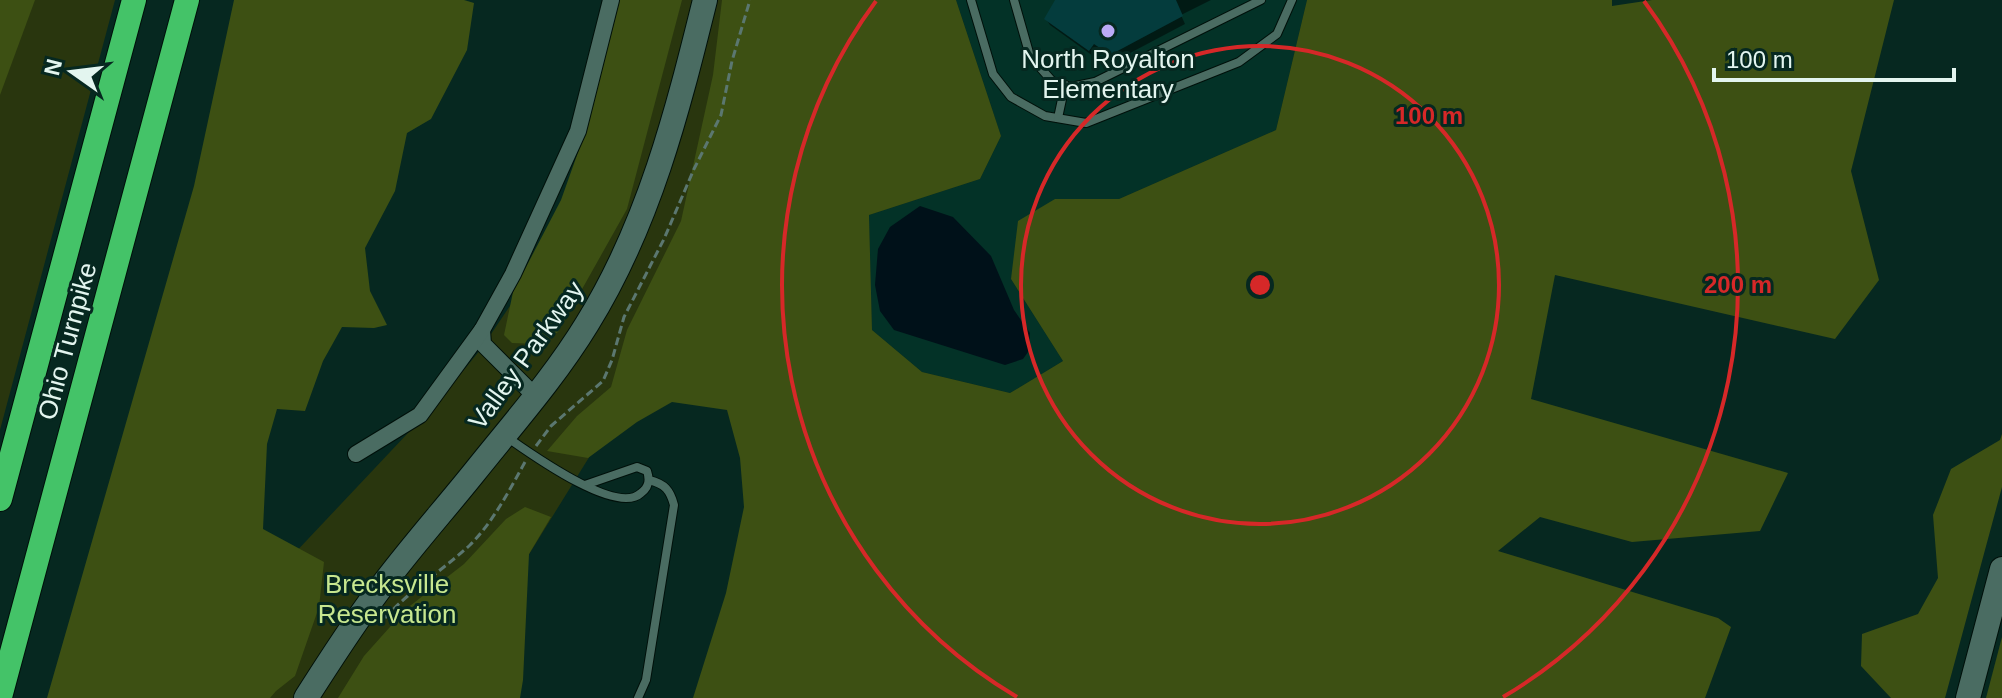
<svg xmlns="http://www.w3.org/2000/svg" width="2002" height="698" font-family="Helvetica,sans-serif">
<rect width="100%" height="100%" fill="#062820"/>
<polygon fill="#033227" points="956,0 1307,0 1276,130 1119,199 1055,199 1011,279 1063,361 1010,393 922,372 872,330 869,215 980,179 1001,136"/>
<g fill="#29360e">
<polygon points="0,0 115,0 0,430"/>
<polygon points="626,0 776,0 645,367 440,698 202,698 243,608 440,399 481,349 520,291 555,227"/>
</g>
<g fill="#3d5013">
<polygon points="0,0 35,0 0,95"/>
<polygon points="234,0 464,0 474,3 467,50 431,119 407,133 395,191 365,248 370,291 387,325 374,328 342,327 323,361 305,411 277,409 267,444 263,529 324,562 319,607 295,676 276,691 270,698 47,698 194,186"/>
<polygon points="619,0 682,0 627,209 558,332 539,344 512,343 504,335 513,292 561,200 587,127"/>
<polygon points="722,0 956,0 1001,136 980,179 869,215 872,330 922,372 1010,393 1063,361 1011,279 1018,221 1055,199 1119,199 1276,130 1307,0 1612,0 1612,6 1652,0 1894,0 1851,171 1879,280 1835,339 1555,275 1531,399 1788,473 1760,531 1632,542 1540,517 1498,551 1718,618 1731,627 1705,698 693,698 726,593 744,507 740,458 727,410 672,402 637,422 588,458 547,451 577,416 611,387 627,330 681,221 713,75"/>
<polygon points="2002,434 2002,487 1945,698 1891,698 1861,666 1862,634 1918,614 1938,578 1933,515 1951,469 2000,440"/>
<polygon points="525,507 551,517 529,554 523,680 520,698 338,698 364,656 406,609 464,564 506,519"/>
<polygon points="2002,637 2002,698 1986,698"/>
</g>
<polygon fill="#001119" points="920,206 953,217 991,256 1014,310 1030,333 1028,352 1023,359 1005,365 894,330 880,311 875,285 878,249 890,227"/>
<polygon fill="#0007" points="1058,0 1211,0 1181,15 1185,24 1115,61 1098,49 1093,56 1050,25 1046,19"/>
<polygon fill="#043c3d" points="1055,0 1176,0 1183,16 1110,55 1094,44 1089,51 1044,19"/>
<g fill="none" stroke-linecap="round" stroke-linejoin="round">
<g stroke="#00100a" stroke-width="10">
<g id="lane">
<polyline points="971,0 993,74 1011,97 1045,116 1086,123 1239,62 1277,34 1292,0"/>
<polyline points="1014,0 1030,56 1052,81 1071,87 1095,82 1261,0"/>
<polyline points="1058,118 1065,85"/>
<path d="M508,438C531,454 617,516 641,493C649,487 650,480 647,471L637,467L585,485"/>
<path d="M638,698L646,680L674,505C670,490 665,484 649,480"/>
</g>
</g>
<g stroke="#00100a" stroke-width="18">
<g id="street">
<polyline points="482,330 483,344 536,397"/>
<polyline points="356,454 420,415 482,330 513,274 578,131 611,0"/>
</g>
</g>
<g stroke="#00100a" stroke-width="26">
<g id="secondary">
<path d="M306,698C331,659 356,619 385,582C413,545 444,510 473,474C512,425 554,378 587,324C649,224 677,113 705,0"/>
<polyline points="1968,698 2002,569"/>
</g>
</g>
<g stroke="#00100a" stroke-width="26">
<g id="highway">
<polyline points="0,499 134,0"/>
<polyline points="0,697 187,0"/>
</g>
</g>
<g stroke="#5b7770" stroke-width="3" stroke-dasharray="8 4" stroke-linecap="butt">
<polyline points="536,446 551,426 603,381 612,360 624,317 664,239 694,169 721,115 732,61 750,0"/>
<path d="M385,618C410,590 442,571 470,545C493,522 509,491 525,462"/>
</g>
<use href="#lane" stroke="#4a6c62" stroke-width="8"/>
<use href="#street" stroke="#4a6c62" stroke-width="16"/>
<use href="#secondary" stroke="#4a6c62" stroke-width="24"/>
<use href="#highway" stroke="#44c368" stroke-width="24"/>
</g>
<g fill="none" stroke="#d62828" stroke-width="4">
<circle cx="1260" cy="285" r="239"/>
<path d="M1017 697A478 478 0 0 1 876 1M1644 1A478 478 0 0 1 1503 697"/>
</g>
<circle fill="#bbaaf6" stroke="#062820" stroke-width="3" cx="1108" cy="31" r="8"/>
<g text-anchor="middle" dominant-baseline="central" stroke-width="6" stroke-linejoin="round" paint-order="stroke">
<g font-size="26" fill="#e3f5ef" stroke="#062820">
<text x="1108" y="59">North Royalton<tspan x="1108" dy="30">Elementary</tspan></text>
</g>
<g font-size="26" fill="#e3f5ef" stroke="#062820">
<text transform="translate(67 341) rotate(-75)">Ohio Turnpike</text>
<text transform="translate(526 355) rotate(-54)">Valley Parkway</text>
</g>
<g font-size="26" fill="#c7e78f" stroke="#062820">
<text x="387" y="584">Brecksville<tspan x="387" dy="30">Reservation</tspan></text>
</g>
</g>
<circle cx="1260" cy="285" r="12" fill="#d62828" stroke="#062820" stroke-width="4"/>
<g font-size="24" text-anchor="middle" font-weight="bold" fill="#d62828" stroke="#062820" stroke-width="6" stroke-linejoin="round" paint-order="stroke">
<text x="1429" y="124">100 m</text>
<text x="1738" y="293">200 m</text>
</g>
<g transform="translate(72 72) rotate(284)" stroke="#062820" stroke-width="6" paint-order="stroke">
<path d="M0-6L14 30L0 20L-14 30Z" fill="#e3f5ef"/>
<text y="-12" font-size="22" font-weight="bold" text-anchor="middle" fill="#e3f5ef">N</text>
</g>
<path d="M1714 68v12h240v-12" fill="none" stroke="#e3f5ef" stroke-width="4"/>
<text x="1726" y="68" font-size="24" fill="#e3f5ef" stroke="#062820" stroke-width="6" paint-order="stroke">100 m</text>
</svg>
